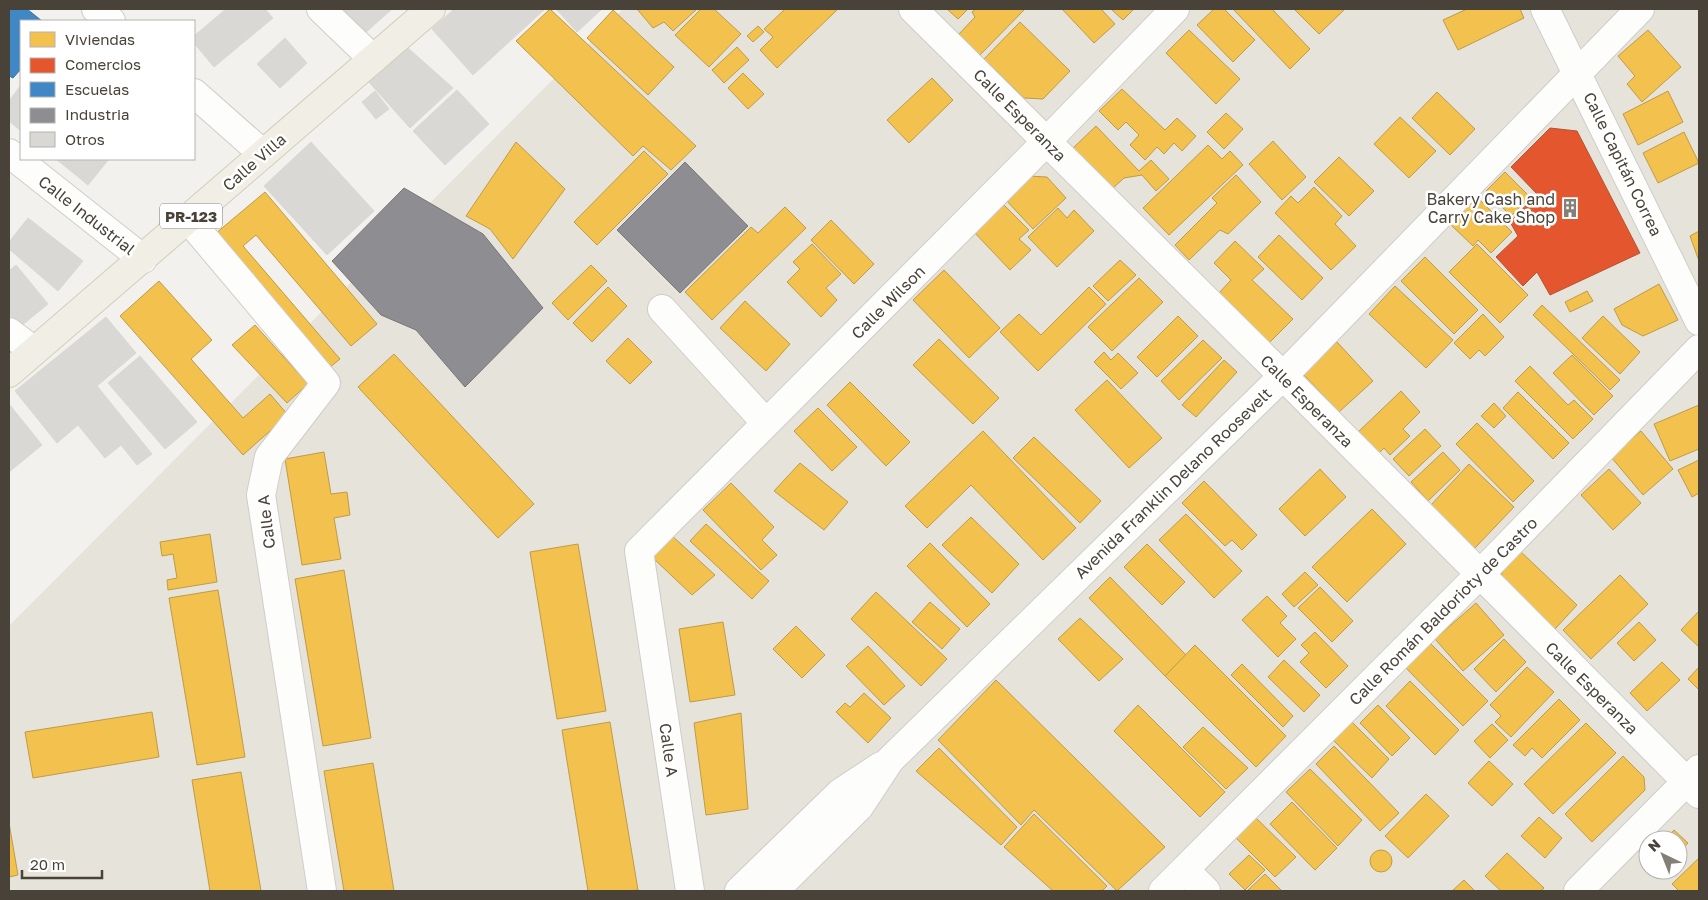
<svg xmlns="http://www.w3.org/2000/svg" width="1708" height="900" font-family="'Golos Text',sans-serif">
<rect width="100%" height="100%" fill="#f2f1ed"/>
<path fill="#e6e3db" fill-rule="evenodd" d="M623,9H1699V891H9V626ZM1648,840H1678V870H1648Z"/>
<g fill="#f2c14e" stroke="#bf9b47">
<polygon points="550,9 696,146 671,170 643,146 633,156 516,41"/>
<polygon points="637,9 697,9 673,31 664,22 653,28"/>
<polygon points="701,9 714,9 741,34 709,67 675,35"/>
<polygon points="785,9 838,9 777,68 760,50 773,37 764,29"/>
<polygon points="947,9 968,9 958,19"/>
<polygon points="976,9 1025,9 980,55 959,34 975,17 972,12"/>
<polygon points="1062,9 1101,9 1115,24 1094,43"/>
<polygon points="1111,9 1134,9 1123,20"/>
<polygon points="1214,9 1224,9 1255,40 1233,62 1197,25"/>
<polygon points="1233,9 1272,9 1310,49 1290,69"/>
<polygon points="1294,9 1345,9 1319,34"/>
<polygon points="1467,9 1520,9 1524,18 1458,50 1443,20"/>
<polygon points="613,10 674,67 648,95 587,38"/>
<polygon points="1020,22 1070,71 1043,99 1024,98 984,59"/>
<polygon points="758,26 764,32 753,42 747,36"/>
<polygon points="1189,30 1240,79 1216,104 1166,53"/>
<polygon points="1648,30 1681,67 1642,102 1627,84 1635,76 1618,56"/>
<polygon points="737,47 749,60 724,83 712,70"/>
<polygon points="743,73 764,94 748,109 728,88"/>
<polygon points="932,78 953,100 909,143 887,120"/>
<polygon points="1122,89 1165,130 1177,118 1196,136 1182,151 1174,143 1164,154 1157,147 1145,160 1130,145 1139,135 1126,122 1118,130 1099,111"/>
<polygon points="1668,91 1683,122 1638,145 1623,114"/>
<polygon points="1437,92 1475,129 1450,155 1412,118"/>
<polygon points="1226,113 1243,129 1224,149 1207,132"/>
<polygon points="1400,117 1436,151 1409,178 1374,144"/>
<polygon points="1096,126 1139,171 1151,160 1169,179 1156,191 1142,175 1124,178 1112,189 1073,148"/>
<polygon points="1684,132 1699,163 1658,183 1643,153"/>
<polygon points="1273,141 1306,177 1282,200 1249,164"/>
<polygon points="516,142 565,189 513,259 490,229 466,216"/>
<polygon points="1208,145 1222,159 1230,151 1243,165 1169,235 1143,208"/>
<polygon points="644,151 668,174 597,245 574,222"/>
<polygon points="1339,157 1374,191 1349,216 1314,182"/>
<polygon points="1505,172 1530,197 1511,216 1486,191"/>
<polygon points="1236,175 1261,202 1228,234 1220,230 1189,260 1175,245 1217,203 1212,198"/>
<polygon points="1028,176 1047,177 1066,198 1033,229 1004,198"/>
<polygon points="1314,187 1342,216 1335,224 1356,246 1331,270 1275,213 1291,196 1298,203"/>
<polygon points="265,192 377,324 351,346 256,235 243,246 340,359 323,373 209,239"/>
<polygon points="1477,197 1512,232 1491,253 1478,240 1473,246 1450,224"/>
<polygon points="1002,203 1029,230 1019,239 1031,250 1010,270 973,231"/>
<polygon points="785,207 806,228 712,320 685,292 751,227 758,233"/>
<polygon points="1058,208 1067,218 1074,210 1094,231 1057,267 1028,237"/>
<polygon points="831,220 874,264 854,284 811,240"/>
<polygon points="1699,231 1699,261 1690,236"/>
<polygon points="1279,235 1323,278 1302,300 1258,257"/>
<polygon points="1235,241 1264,269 1252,280 1293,319 1269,343 1218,294 1231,280 1214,263"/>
<polygon points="812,244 841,274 826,288 837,300 821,317 787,282 800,269 793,262"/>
<polygon points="1477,244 1528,295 1500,323 1449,272"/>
<polygon points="1425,257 1478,310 1454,334 1401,281"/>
<polygon points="1120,260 1136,275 1108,301 1093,286"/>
<polygon points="591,265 607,281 568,320 552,303"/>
<polygon points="944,270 1000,328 969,358 913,300"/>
<polygon points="1139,278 1163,302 1112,351 1088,327"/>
<polygon points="159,281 212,340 191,359 243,418 270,394 288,415 243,455 120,316"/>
<polygon points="1659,284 1678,320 1643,336 1622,325 1614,309"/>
<polygon points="1395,286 1453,340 1426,368 1369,314"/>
<polygon points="608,287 627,306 592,342 573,323"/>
<polygon points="1089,287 1106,304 1038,371 1000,332 1019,314 1041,335"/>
<polygon points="1587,291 1593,301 1570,312 1565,302"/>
<polygon points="745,301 790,344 766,371 720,328"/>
<polygon points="1542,305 1620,380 1610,390 1533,315"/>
<polygon points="1483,314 1504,337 1485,356 1479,350 1470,359 1454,343"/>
<polygon points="1178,316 1198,336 1157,377 1137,357"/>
<polygon points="1603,316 1640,352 1620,374 1582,338"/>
<polygon points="255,325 308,384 287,403 232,345"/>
<polygon points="628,338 652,362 630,384 606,361"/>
<polygon points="939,339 999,398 973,424 913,365"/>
<polygon points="1203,340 1222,358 1179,400 1161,381"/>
<polygon points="1337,342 1373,381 1339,412 1303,374"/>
<polygon points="1104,352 1111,360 1118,353 1138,373 1121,389 1094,362"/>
<polygon points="394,354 534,504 498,538 358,387"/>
<polygon points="1572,355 1613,396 1594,415 1553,373"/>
<polygon points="1224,360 1237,372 1196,417 1182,405"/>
<polygon points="1530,366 1568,405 1574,400 1593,419 1573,439 1515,381"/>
<polygon points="1107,380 1162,438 1129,468 1075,410"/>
<polygon points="850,382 910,442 886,466 827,405"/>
<polygon points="1401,391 1420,412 1403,429 1410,436 1390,455 1384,448 1377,455 1357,433"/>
<polygon points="1518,392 1569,443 1553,459 1503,408"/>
<polygon points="1494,403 1506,416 1494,428 1481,416"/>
<polygon points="1699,405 1699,449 1670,461 1654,424"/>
<polygon points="818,408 857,447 832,471 794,431"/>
<polygon points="1477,423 1534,481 1513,502 1456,444"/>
<polygon points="1425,429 1441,446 1409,476 1393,459"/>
<polygon points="983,431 1076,528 1043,560 971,485 927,528 905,506"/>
<polygon points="1641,431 1673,469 1643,495 1611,457"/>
<polygon points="1034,437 1101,501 1080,523 1013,458"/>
<polygon points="324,452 331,494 347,492 350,515 334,518 341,559 302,565 285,459"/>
<polygon points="1443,452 1460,470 1428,501 1411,482"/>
<polygon points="1699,460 1699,493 1692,497 1678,470"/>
<polygon points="800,463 848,502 824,530 774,491"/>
<polygon points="1469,464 1514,507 1475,548 1430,506"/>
<polygon points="1320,469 1346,497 1305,536 1279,509"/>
<polygon points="1609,469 1641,503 1613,530 1581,495"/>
<polygon points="1204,481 1257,535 1242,550 1232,540 1225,546 1182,503"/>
<polygon points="731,483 774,527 762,540 777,555 761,570 703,510"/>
<polygon points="1372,509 1406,544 1347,602 1312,567"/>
<polygon points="1186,514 1242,571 1214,598 1159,540"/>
<polygon points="971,517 1019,564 992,593 942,545"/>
<polygon points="706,524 769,581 752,599 690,541"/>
<polygon points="210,534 217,582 168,590 167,580 177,578 173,554 162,556 160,542"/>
<polygon points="670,534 715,575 692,595 652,557"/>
<polygon points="930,543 990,604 967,627 907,566"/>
<polygon points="578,544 606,711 557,719 530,552"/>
<polygon points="1147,544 1185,582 1162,605 1124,567"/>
<polygon points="1519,550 1577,605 1555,629 1501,581 1503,565"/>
<polygon points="344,570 371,738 323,746 295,579"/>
<polygon points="1305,572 1318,585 1294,607 1282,594"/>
<polygon points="1620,575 1648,604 1591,659 1563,630"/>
<polygon points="1110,577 1186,655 1165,676 1089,598"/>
<polygon points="1320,587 1353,621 1332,642 1298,608"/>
<polygon points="218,590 245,757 197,765 169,598"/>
<polygon points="876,592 947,659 921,686 851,619"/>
<polygon points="1267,596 1287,616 1280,623 1296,639 1278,657 1242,620"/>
<polygon points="930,602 960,629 942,649 912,622"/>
<polygon points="1476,603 1504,635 1463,671 1435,639"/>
<polygon points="1699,611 1699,647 1681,630"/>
<polygon points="1080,618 1123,659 1099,681 1058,639"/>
<polygon points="723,622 735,695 690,702 679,629"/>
<polygon points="1639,622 1656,640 1634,661 1617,643"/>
<polygon points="796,626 825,655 802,678 773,649"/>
<polygon points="1315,632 1348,666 1326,688 1300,662 1309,653 1301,645"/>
<polygon points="1504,639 1526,662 1496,692 1474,669"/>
<polygon points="1430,643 1488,701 1463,726 1405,667"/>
<polygon points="1195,645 1286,736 1256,767 1165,676"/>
<polygon points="868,646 905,686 884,705 846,666"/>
<polygon points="1284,660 1320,695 1304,712 1268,677"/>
<polygon points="1662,662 1680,680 1647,711 1630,693"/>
<polygon points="1242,664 1293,716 1283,727 1231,675"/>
<polygon points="1527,667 1554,692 1511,737 1495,722 1501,716 1490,705"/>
<polygon points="1699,667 1699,690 1688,679"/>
<polygon points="996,680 1165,847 1117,891 1034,810 1021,825 938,740"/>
<polygon points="1410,681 1459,730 1435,755 1386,706"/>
<polygon points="864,693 891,718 868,743 836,712 845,703 850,707"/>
<polygon points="1559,699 1580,720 1542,758 1532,748 1525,756 1513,745"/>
<polygon points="1138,705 1225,792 1200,817 1114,731"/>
<polygon points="1378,705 1410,738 1392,756 1360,723"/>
<polygon points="152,712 159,757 33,778 25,732"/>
<polygon points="741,713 748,809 706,815 694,723"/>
<polygon points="1349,719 1389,759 1372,778 1331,738"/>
<polygon points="610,722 638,890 628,891 588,891 562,730"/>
<polygon points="1586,723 1616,753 1553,814 1524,784"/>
<polygon points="1492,724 1508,740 1490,758 1474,741"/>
<polygon points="1203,727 1248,768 1226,789 1183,747"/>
<polygon points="1334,746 1399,813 1380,831 1316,764"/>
<polygon points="939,748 1017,827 1001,845 916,771"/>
<polygon points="1623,756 1644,777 1645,790 1592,842 1565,814"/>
<polygon points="1489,761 1513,784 1492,806 1468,783"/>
<polygon points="373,763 394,891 344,891 324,771"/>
<polygon points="1310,769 1362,820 1338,846 1286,792"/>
<polygon points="241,772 261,891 210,891 192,780"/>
<polygon points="1426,794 1449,816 1408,858 1385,836"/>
<polygon points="1292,802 1337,848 1315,870 1270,824"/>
<polygon points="1034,814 1107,886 1102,891 1053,891 1004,847"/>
<polygon points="1255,817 1296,857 1275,877 1235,837"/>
<polygon points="1539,817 1562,838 1545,858 1521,836"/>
<polygon points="9,823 18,875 9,877"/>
<polygon points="1674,830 1688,843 1678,854 1678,840 1665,840"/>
<circle cx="1381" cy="861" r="11"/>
<polygon points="1507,853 1544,888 1541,891 1501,891 1485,876"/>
<polygon points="1249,855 1265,870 1245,890 1229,874"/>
<polygon points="1699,858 1699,891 1679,891 1672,884"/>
<polygon points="1265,874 1282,891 1247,891"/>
<polygon points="1464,880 1475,891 1452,891"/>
</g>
<polygon fill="#e4572e" stroke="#b65131" points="1550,128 1577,131 1640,253 1550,295 1537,272 1523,286 1496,257 1518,236 1510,222 1537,194 1511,167"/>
<polygon fill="#3f88c5" stroke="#42739b" points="9,9 27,9 42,21 21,21 21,69 13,78 9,76"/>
<g fill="#8d8d92" stroke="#797677">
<polygon points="685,162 748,226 680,293 617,230"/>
<polygon points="404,188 483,234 543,308 465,387 416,330 381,315 332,261"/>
</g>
<g fill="#dad8d4" stroke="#dad8d3">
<polygon points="226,9 265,9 273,18 214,67 194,43 194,36"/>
<polygon points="341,9 392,9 364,34"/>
<polygon points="454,9 545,9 473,75 432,29"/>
<polygon points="556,9 602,9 577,32"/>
<polygon points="285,38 307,63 280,88 257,64"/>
<polygon points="408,48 453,88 410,128 368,81"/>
<polygon points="21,85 21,131 9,121 9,101"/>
<polygon points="457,90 489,124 445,165 413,131"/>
<polygon points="375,91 389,109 376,119 362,102"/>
<polygon points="311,142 374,211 327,255 264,186"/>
<polygon points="56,159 109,159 88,185"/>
<polygon points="28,218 83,261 58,291 9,249 9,242"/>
<polygon points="16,265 48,304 15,331 9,323 9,271"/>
<polygon points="106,317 136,353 97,386 152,454 137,465 121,445 105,458 78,425 57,443 15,391"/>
<polygon points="140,356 197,422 165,449 108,383"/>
<polygon points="9,404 42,445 9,472"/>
</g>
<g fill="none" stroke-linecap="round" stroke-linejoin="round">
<g stroke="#cfcdc9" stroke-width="30">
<g id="minor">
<polyline points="96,9 111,21"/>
<polyline points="321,9 373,59"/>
<polyline points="913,9 1283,376 1699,794"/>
<polyline points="1545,9 1699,321"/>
<polyline points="194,93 263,154"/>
<polyline points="9,153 143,259"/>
<polyline points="188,219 326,383 269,457 261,495 322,891"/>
<polyline points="662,309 766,423"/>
<polyline points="9,332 34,351"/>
<polyline points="1185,870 1206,891"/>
<polyline points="690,891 639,551 1047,141 1175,9"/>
<polyline points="739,891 840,793 881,766"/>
<polyline points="774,891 859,807 890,760 1283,376 1640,9"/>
<polyline points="1163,891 1479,575 1699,349"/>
<polyline points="1578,891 1699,769"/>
</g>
</g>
<g stroke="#d4cdbb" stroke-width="30">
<polyline id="major" points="9,373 431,9"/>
</g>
<use href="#minor" stroke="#fdfdfc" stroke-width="28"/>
<use href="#major" stroke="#f1eee5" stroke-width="28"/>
</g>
<defs>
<g id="building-bare" transform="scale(1.5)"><path d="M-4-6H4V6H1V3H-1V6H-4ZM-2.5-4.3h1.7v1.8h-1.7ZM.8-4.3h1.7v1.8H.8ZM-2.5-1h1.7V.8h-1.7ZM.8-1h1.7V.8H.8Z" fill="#847f77" stroke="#fff" stroke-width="2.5" paint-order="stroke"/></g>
</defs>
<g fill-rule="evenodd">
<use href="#building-bare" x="1570" y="208"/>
</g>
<g text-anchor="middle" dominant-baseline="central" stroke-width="5" stroke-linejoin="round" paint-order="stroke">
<rect fill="#fff" stroke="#807b74" stroke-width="1" x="160" y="203.5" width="62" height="25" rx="4"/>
<g font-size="15" font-weight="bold" fill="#494238">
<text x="191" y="216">PR-123</text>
</g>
<g font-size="16" fill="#494238" stroke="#fff">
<text transform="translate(1020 115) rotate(45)">Calle Esperanza</text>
<text transform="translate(254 162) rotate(-41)">Calle Villa</text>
<text transform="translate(1623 164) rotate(64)">Calle Capitán Correa</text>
<text transform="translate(87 215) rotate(38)">Calle Industrial</text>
<text transform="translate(888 302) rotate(-45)">Calle Wilson</text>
<text transform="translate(1307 401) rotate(45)">Calle Esperanza</text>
<text transform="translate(1173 483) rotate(-44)">Avenida Franklin Delano Roosevelt</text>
<text transform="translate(266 522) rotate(-97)">Calle A</text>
<text transform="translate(1443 611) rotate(-45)">Calle Román Baldorioty de Castro</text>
<text transform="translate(1592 688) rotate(45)">Calle Esperanza</text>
<text transform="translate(669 750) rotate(82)">Calle A</text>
</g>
<g font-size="16" fill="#494238" stroke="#fff" text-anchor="end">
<text x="1555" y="199">Bakery Cash and<tspan x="1555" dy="18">Carry Cake Shop</tspan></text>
</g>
</g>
<rect width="1708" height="900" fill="none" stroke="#494238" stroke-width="20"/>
<rect x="20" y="20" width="175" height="140" fill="#ffffff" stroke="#b6b3af"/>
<rect x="30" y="32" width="25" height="15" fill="#f2c14e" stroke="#b6b3af"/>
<text x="65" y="45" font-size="15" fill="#494238">Viviendas</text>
<rect x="30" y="58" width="25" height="15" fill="#e4572e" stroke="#b6b3af"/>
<text x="65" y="70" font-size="15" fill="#494238">Comercios</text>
<rect x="30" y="82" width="25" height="15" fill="#3f88c5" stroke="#b6b3af"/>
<text x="65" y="95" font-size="15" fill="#494238">Escuelas</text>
<rect x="30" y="108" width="25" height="15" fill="#8d8d92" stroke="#b6b3af"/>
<text x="65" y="120" font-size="15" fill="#494238">Industria</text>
<rect x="30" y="132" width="25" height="15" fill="#dad8d4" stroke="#b6b3af"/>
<text x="65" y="145" font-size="15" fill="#494238">Otros</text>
<g transform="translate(1663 855) rotate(317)"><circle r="24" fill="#ffffff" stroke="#b6b3af"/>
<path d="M0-4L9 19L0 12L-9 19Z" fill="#847f77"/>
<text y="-8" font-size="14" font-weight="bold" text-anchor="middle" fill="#494238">N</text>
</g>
<path d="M22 870v8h80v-8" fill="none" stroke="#494238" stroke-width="2.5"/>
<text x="30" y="870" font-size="15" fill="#494238" stroke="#ffffff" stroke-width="4" paint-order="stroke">20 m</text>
</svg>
